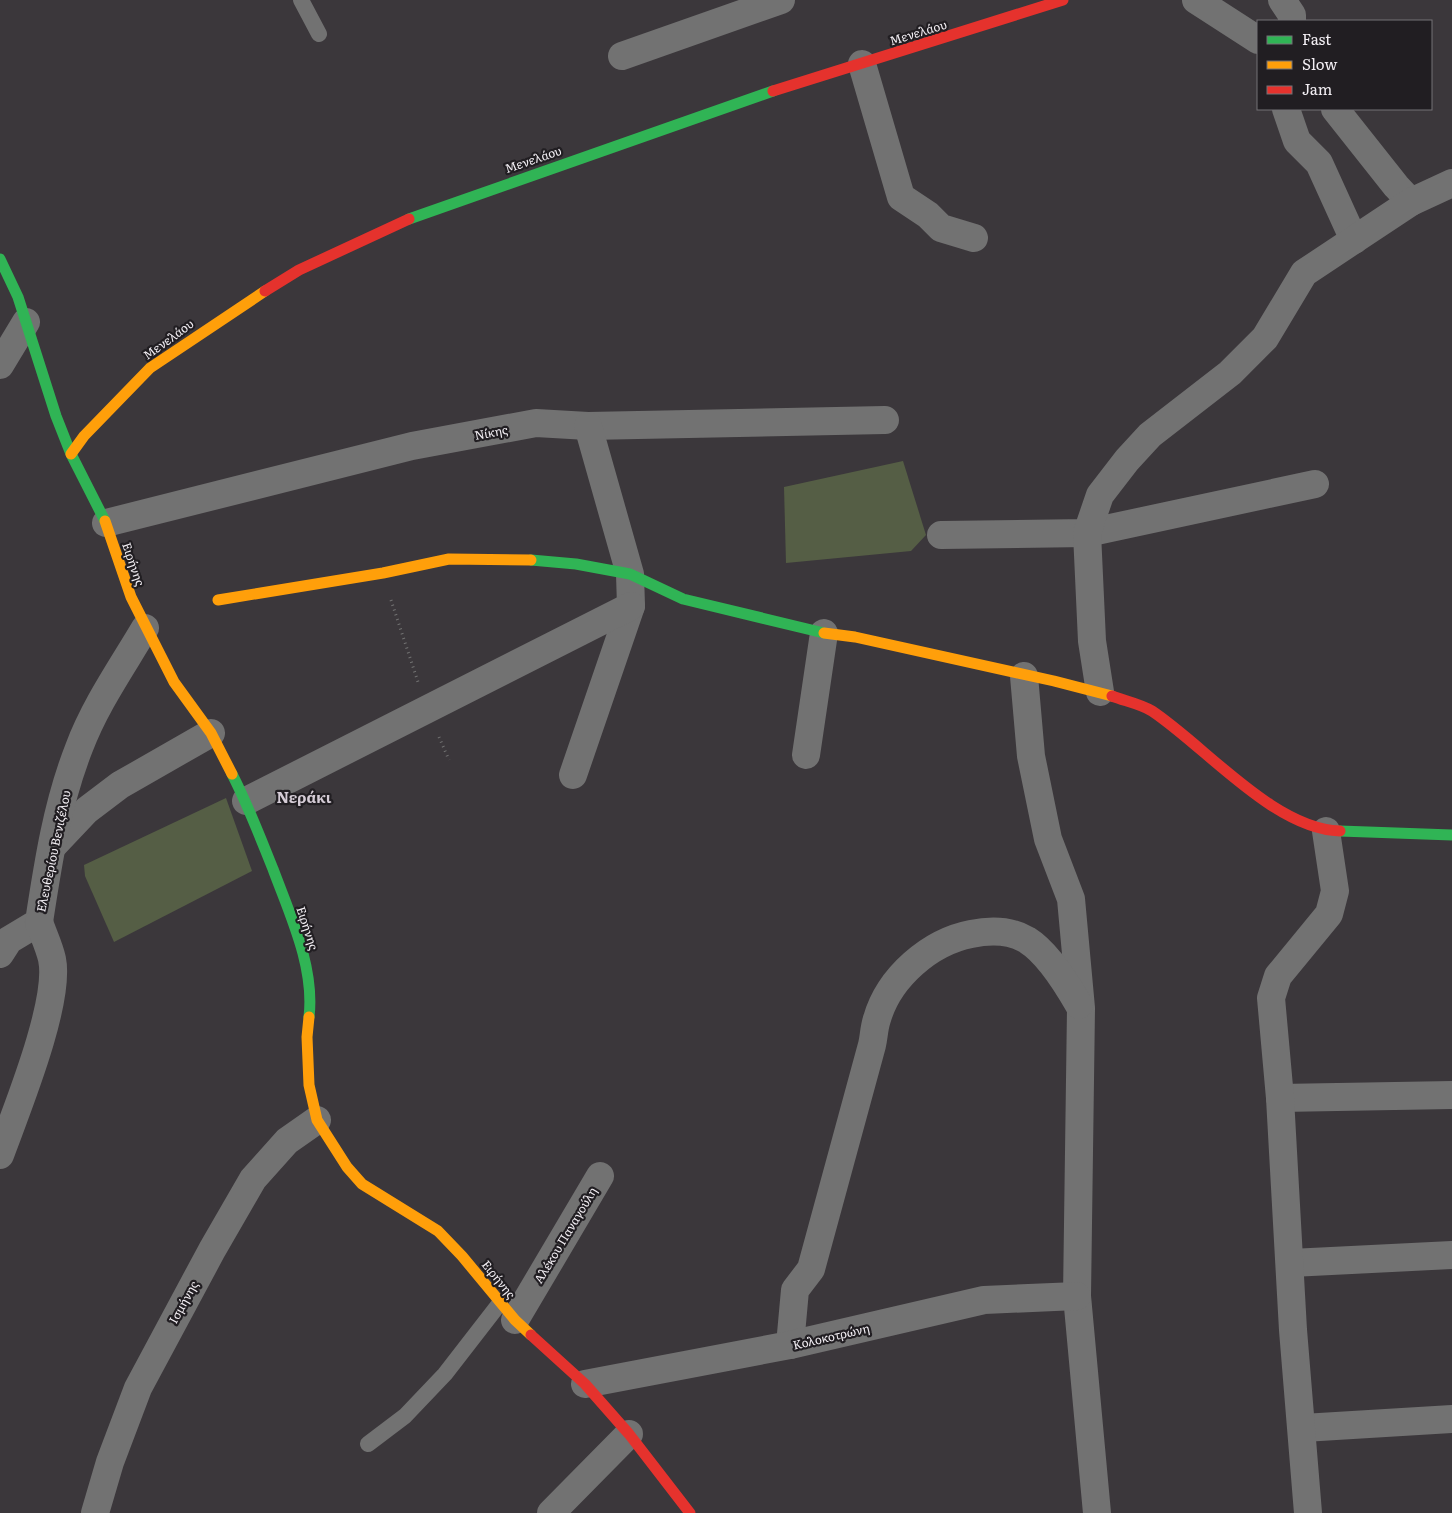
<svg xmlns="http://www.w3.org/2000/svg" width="1452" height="1513" font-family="Literata,serif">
<rect width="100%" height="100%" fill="#3b373b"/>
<g fill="#555e45">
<polygon points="903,461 926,535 911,551 786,563 784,487"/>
<polygon points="226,798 252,871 114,942 85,876 84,865"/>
</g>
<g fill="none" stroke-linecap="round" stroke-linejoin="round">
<g stroke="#727272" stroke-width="3" stroke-dasharray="1 4" stroke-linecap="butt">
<polyline points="391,600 418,682"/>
<polyline points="439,737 449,760"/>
</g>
<g stroke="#727272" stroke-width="16">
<polyline points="301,0 319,34"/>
<polyline points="368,1444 405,1416 445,1374 500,1303"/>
</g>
<g stroke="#727272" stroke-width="28">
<polyline points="1196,0 1258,40"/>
<polyline points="1282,0 1292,15 1292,21"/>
<polyline points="622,56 781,0"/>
<polyline points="862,64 901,197 928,215 941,228 974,238"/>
<polyline points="1286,109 1297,141 1319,163 1354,240"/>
<polyline points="1335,109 1396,186 1411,202"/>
<polyline points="0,365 26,322"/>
<polyline points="106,523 412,446 536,423 588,426 885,420"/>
<polyline points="941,535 1087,533 1315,484"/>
<polyline points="1024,676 1031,756 1048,839 1071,899 1081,1008 1077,1296 1097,1513"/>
<polyline points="1100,692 1092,641 1087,533 1100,495 1127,460 1150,435 1230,373 1265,338 1304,273 1411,202 1452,183"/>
<polyline points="806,755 824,633"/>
<polyline points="573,775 631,606 630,574 588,426"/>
<polyline points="246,801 631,606"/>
<polyline points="52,847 87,810 120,785 211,733"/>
<path d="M0,954L9,940L39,922C48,863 57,804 79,748C95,705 122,667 145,628"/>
<polyline points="1280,1098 1452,1095"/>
<path d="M0,1155C16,1111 61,1002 52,959C49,946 43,934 39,922"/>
<polyline points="1291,1263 1452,1255"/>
<polyline points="515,1320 600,1176"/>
<path d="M790,1345L795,1290L811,1269L872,1045C874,1037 874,1027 877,1019C889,977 930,942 971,934C990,930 1010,930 1027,940C1048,953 1067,984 1079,1005"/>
<polyline points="585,1384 790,1345 984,1300 1077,1296"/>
<polyline points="1303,1428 1452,1419"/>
<polyline points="95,1513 110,1462 138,1388 212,1250 253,1179 287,1141 317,1120"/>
<polyline points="551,1513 629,1434"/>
<polyline points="1308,1513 1293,1330 1280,1098 1271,998 1278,976 1329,914 1335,891 1326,831"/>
</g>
<g stroke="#30b455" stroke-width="11">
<polyline points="409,219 773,91"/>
<polyline points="0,259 18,297 56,416 71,454 105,521"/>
<polyline points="531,560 576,564 630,574 683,599 824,633"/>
<path d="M232,774C248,805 260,837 273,869C290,915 315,967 309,1017"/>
<polyline points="1340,831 1452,835"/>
</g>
<g stroke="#ff9f0a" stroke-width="11">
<polyline points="71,454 84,436 150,368 265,291"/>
<polyline points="105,521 131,597 174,682 211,733 232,774"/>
<polyline points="218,600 383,573 449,559 531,560"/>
<polyline points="824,633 855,637 1054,681 1112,696"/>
<polyline points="309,1017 307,1037 309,1085 317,1120 347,1167 362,1184 438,1231 462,1256 515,1320 531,1335"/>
</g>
<g stroke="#e5322d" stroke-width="11">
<polyline points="773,91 1063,0"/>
<polyline points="265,291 299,270 409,219"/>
<path d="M1112,696C1125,701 1141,704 1152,711C1206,747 1274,829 1340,831"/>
<polyline points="531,1335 585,1384 629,1434 690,1513"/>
</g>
</g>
<g text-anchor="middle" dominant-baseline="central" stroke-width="4.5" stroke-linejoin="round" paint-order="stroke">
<g font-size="12" fill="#f3eff4" stroke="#211e22">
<text transform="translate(918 32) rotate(-17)">Μενελάου</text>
<text transform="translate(533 159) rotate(-19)">Μενελάου</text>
<text transform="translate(168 339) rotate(-36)">Μενελάου</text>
<text transform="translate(491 432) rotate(-11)">Νίκης</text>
<text transform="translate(134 564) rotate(71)">Ειρήνης</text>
<text transform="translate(53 851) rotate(-78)">Ελευθερίου Βενιζέλου</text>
<text transform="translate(308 928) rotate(72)">Ειρήνης</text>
<text transform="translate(565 1235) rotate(-59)">Αλέκου Παναγούλη</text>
<text transform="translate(499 1279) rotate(51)">Ειρήνης</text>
<text transform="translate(183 1302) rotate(-61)">Ισμήνης</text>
<text transform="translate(831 1336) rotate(-13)">Κολοκοτρώνη</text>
</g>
<g font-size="15" font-weight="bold" fill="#d6cdd7" stroke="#211e22">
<text x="304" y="796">Νεράκι</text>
</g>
</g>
<rect x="1257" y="20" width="175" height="90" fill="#211e22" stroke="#757276"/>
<rect x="1267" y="36" width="25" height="8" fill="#30b455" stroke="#757276"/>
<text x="1302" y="45" font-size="15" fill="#f3eff4">Fast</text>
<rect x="1267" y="61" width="25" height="8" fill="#ff9f0a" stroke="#757276"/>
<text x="1302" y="70" font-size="15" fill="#f3eff4">Slow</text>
<rect x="1267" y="86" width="25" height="8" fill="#e5322d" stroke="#757276"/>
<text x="1302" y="95" font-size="15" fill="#f3eff4">Jam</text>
</svg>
